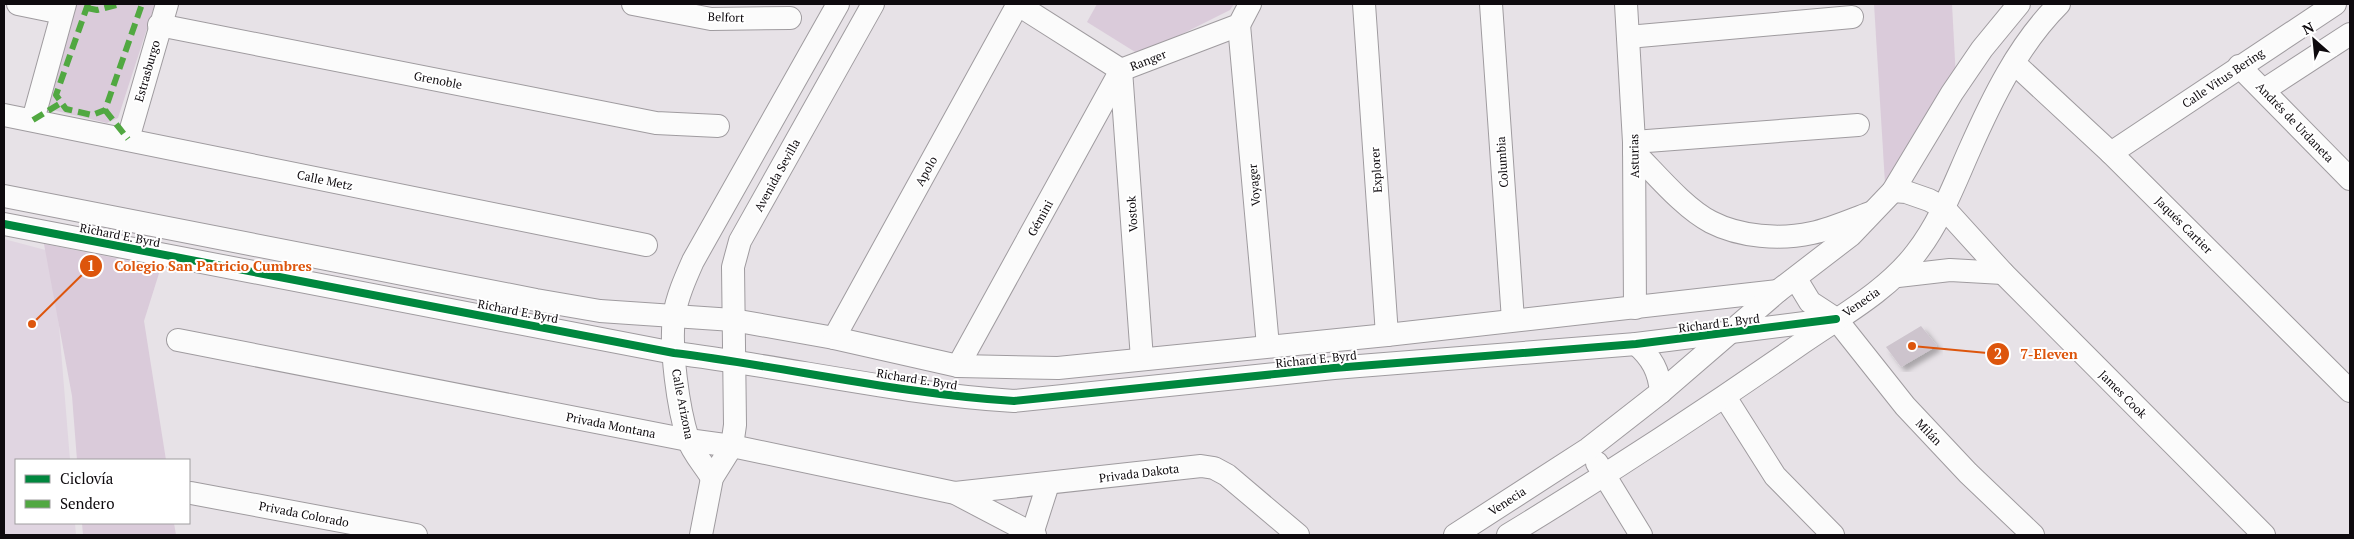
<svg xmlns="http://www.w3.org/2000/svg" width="2354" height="539" font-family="'PT Serif',serif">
<defs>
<filter id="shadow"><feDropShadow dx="4.5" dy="4.5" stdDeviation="2.5" flood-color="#0004"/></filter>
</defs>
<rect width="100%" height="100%" fill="#e7e2e7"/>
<polygon fill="#e0d5e1" points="4,239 53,252 70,460 16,460 16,523 75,523 76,535 4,535"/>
<g fill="#dacbda">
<polygon points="77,4 155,4 118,118 107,123 44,108 48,86"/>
<polygon points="1097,4 1234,4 1230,10 1140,55 1087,22"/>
<polygon points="1874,4 1952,4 1956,79 1885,183"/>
<polygon points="44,244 161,267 144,321 166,460 77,460 72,396"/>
<polygon points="82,523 174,523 176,535 83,535"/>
</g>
<polygon fill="#cdc4cd" filter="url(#shadow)" points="1921,326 1937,346 1901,367 1886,347"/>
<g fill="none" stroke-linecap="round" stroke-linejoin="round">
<g stroke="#9f9b9f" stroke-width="24">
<g id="minor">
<polyline points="18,4 62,13"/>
<polyline points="633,4 711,19 790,18"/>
<polyline points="1017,4 1121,70"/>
<polyline points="1364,4 1387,335"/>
<polyline points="1491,4 1513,320"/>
<polyline points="1626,4 1634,142 1635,308"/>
<polyline points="159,25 656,123 718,126"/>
<polyline points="1239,25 1268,346"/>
<polyline points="1628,37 1852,17"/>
<polyline points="2014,63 2111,153 2350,391"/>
<polyline points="2239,66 2350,179"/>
<polyline points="1121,70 1142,359"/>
<polyline points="1121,70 1239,25 1250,4"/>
<polyline points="2264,90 2350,34"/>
<polyline points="4,115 646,245"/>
<polyline points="33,120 65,4"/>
<polyline points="128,139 167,4"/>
<polyline points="1634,142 1858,125"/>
<path d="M1634,152C1656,174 1684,208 1711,222C1740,237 1780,240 1812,233C1831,229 1851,220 1870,213"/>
<polyline points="2111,153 2335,4"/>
<polyline points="1893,191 1906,192 1929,200 1944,208 2003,273 2264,535"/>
<polyline points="4,196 536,300 600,311 733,320 834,338 958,366 1058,368 1387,335 1778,291"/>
<path d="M4,224L674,353C787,367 900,394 1014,401L1334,368L1636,344L1836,319"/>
<polyline points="1898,276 1950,270 2003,273"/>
<polyline points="1796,279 1810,302 1836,319 1905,406 1968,473 2033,535"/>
<polyline points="834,338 1018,4"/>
<polyline points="178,340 688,440 732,446 955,493 1035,535"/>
<path d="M1636,344C1652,358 1659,371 1661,392"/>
<polyline points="958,366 1121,70"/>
<polyline points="1725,397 1775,476 1833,535"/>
<polyline points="1597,463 1641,535"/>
<path d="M712,478C705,466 692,452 688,439C678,408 670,348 674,316C677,297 685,279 693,261L838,4"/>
<polyline points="191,493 416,535"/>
<polyline points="955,493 1201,466 1214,468 1227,475 1298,535"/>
<polyline points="1032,534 1048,484"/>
<polyline points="701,535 712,478 732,446 735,425 733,267 740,241 873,4"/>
<polyline points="1455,535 1588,449 1661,392 1778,291 1851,235 1893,191 1952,93 1982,49 2019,4"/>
<path d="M1508,535C1608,474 1706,410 1802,343C1841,316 1887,291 1916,253C1940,222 1953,187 1969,151C1992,99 2018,45 2059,4"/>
</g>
</g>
<use href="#minor" stroke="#fbfbfb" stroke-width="22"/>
<g stroke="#51a841" stroke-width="6" stroke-dasharray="12 6" stroke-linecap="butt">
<polyline points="88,4 56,95 66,109 92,115 105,110 142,4"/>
<polyline points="87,8 97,10 120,4"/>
<polyline points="105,110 128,139"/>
<polyline points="33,120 61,103"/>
</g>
<g stroke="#fff" stroke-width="11">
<path id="cycleway" d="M4,224L674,353C787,367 900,394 1014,401L1334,368L1636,344L1836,319"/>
</g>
<use href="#cycleway" stroke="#00873e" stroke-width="8"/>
</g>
<g text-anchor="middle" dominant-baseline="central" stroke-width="4" stroke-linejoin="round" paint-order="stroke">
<g font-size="12" fill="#0e0a0e" stroke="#fff">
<text transform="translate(726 17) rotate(2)">Belfort</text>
<text transform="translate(1148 60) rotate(-21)">Ranger</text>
<text transform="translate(147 71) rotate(-74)">Estrasburgo</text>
<text transform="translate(2223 78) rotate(-34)">Calle Vitus Bering</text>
<text transform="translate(438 80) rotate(11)">Grenoble</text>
<text transform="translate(2295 122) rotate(46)">Andrés de Urdaneta</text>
<text transform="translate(1634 156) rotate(-91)">Asturias</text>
<text transform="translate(1502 162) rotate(-94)">Columbia</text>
<text transform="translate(1376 170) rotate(-94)">Explorer</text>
<text transform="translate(926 171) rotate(-61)">Apolo</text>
<text transform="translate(777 175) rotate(-61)">Avenida Sevilla</text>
<text transform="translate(325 180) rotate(12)">Calle Metz</text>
<text transform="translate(1254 185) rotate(-95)">Voyager</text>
<text transform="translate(1132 214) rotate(-94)">Vostok</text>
<text transform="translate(1040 218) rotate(-61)">Gémini</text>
<text transform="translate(2184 225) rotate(45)">Jaqués Cartier</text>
<text transform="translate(120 235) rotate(11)">Richard E. Byrd</text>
<text transform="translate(1861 302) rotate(-35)">Venecia</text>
<text transform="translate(518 311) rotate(11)">Richard E. Byrd</text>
<text transform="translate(1719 323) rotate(-7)">Richard E. Byrd</text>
<text transform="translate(1316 359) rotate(-6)">Richard E. Byrd</text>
<text transform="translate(917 379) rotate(9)">Richard E. Byrd</text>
<text transform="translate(2123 394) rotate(45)">James Cook</text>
<text transform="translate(683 404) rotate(79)">Calle Arizona</text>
<text transform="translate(611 425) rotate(11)">Privada Montana</text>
<text transform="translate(1929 432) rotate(46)">Milán</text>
<text transform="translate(1139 473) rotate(-7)">Privada Dakota</text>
<text transform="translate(1507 501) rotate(-33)">Venecia</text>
<text transform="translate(304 514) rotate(11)">Privada Colorado</text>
</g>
</g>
<path fill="none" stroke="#dd550c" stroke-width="2" d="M32 324L91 266M1912 346L1998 354"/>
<g fill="#dd550c" stroke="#fff" stroke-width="2">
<circle cx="32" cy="324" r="5"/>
<circle cx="1912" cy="346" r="5"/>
<circle cx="91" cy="266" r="12"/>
<circle cx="1998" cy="354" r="12"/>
</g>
<g font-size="15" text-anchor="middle" font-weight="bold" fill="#fff">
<text x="91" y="271">1</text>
<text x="1998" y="359">2</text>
</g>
<g font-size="14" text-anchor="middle" font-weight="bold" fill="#dd550c" stroke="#fff" stroke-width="4" stroke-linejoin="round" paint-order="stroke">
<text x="213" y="271">Colegio San Patricio Cumbres</text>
<text x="2049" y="359">7-Eleven</text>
</g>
<rect width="2354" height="539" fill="none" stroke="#0e0a0e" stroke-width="10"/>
<rect x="15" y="459" width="175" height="65" fill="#ffffff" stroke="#9f9d9f"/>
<rect x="25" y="475" width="25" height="8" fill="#00873e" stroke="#9f9d9f"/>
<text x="60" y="484" font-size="15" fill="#0e0a0e">Ciclovía</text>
<rect x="25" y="500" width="25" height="8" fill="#51a841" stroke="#9f9d9f"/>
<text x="60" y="509" font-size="15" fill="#0e0a0e">Sendero</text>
<g transform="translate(2314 40) rotate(333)" stroke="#ffffff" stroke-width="4" paint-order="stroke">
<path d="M0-4L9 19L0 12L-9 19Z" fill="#0e0a0e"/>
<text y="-8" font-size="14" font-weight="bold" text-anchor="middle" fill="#0e0a0e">N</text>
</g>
</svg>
